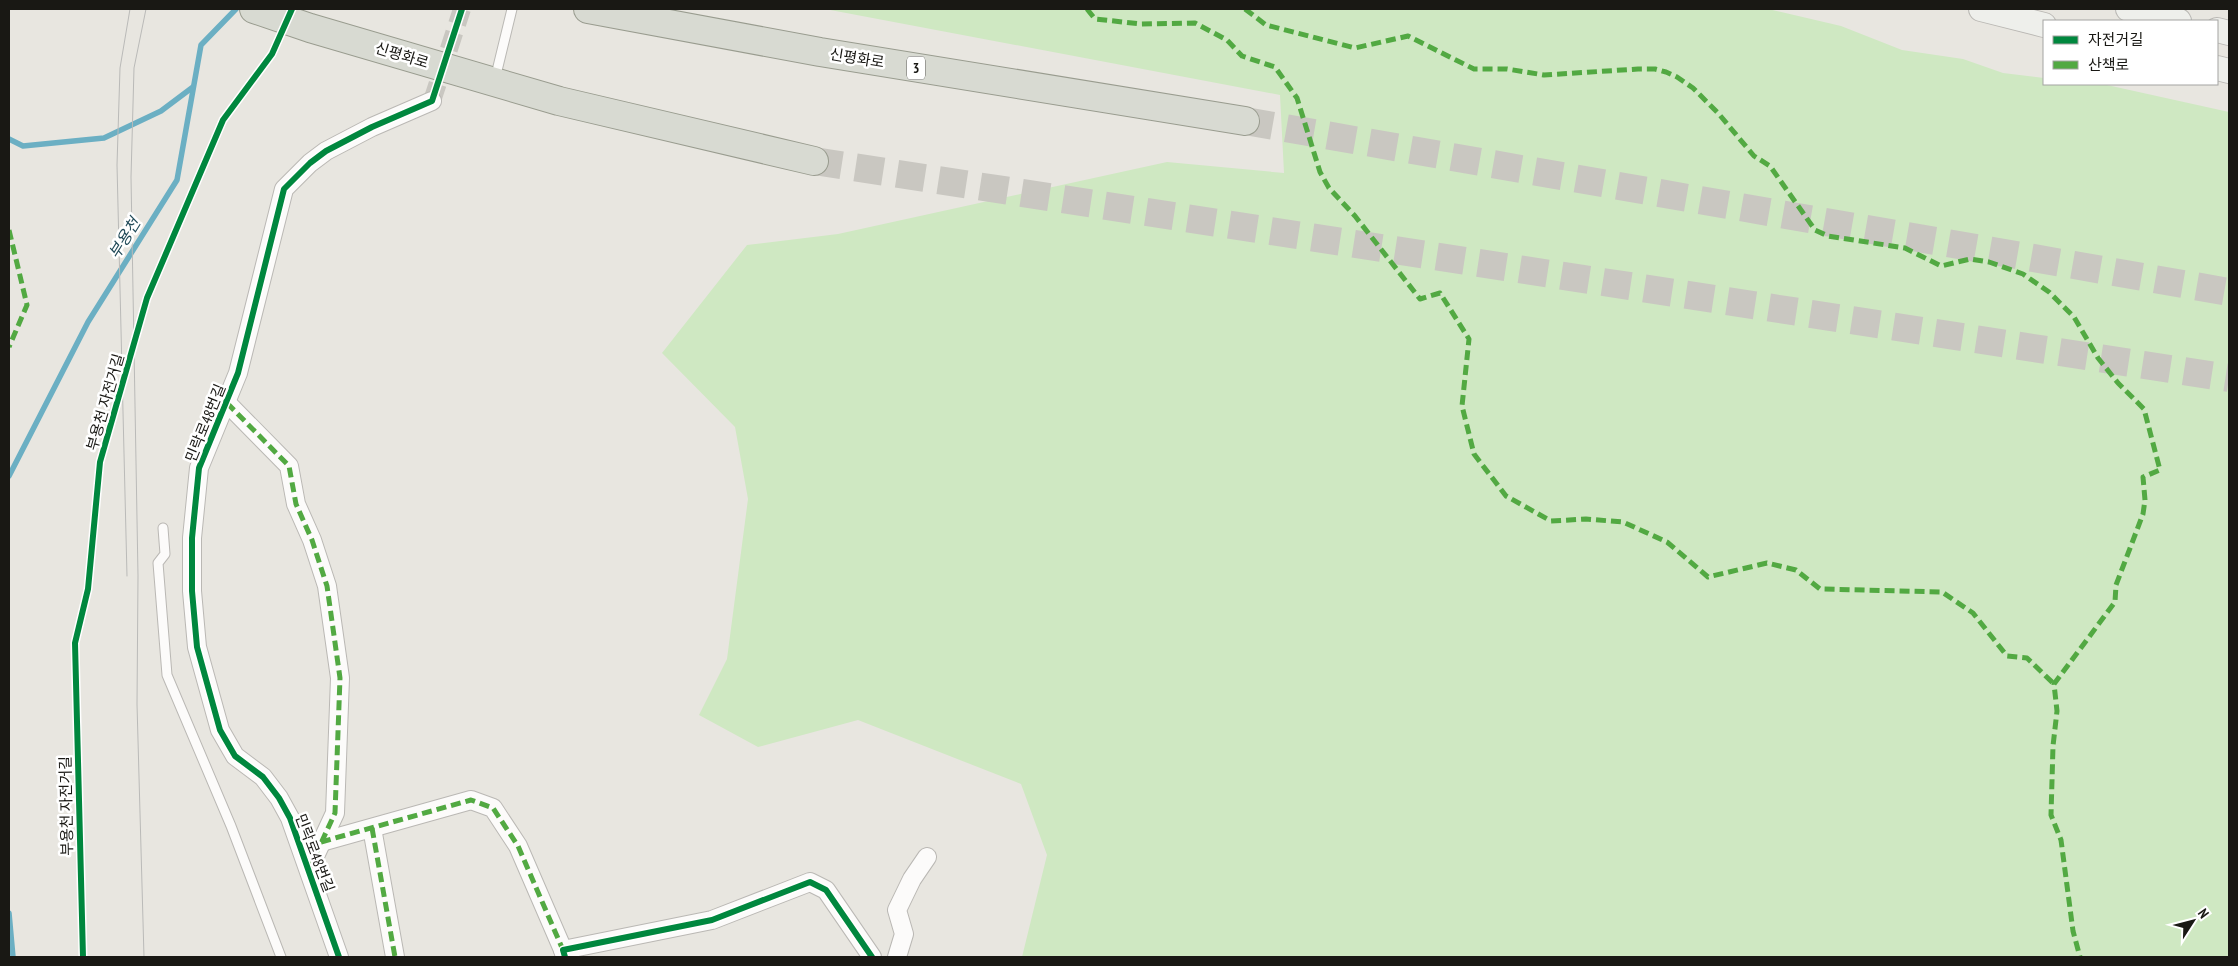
<svg xmlns="http://www.w3.org/2000/svg" width="2238" height="966" font-family="'PT Sans Narrow','Noto Sans KR',sans-serif">
<rect width="100%" height="100%" fill="#e8e6e0"/>
<polygon fill="#cfe8c2" points="825,9 1768,9 1841,26 1902,50 1963,59 2003,73 2044,78 2044,84 2107,85 2229,112 2229,957 1022,957 1047,855 1021,784 858,720 758,747 699,715 727,659 748,499 735,427 662,353 747,245 838,234 1167,162 1284,173 1280,95"/>
<g fill="none" stroke-linecap="round" stroke-linejoin="round">
<g stroke="#6bafc3" stroke-width="5.5">
<polyline points="9,139 23,146 104,138 161,111 193,87"/>
<polyline points="9,476 88,322 177,180 201,45 236,9"/>
<polyline points="9,913 13,957"/>
</g>
<polyline stroke="#c9c7c1" stroke-width="18" stroke-dasharray="18 9" stroke-linecap="butt" points="432,101 462,9"/>
<g stroke="#c9c7c1" stroke-width="28" stroke-dasharray="28 14" stroke-linecap="butt">
<polyline points="1245,121 2229,292"/>
<polyline points="814,161 2229,378"/>
</g>
<g stroke="#bab8b4" stroke-width="11">
<g id="service">
<polyline points="495,79 512,9"/>
<polyline points="163,528 165,554 158,563 167,675 231,826 281,957"/>
</g>
</g>
<g stroke="#bab8b4" stroke-width="20">
<g id="minor">
<polyline points="227,403 289,466 296,504 312,540 327,586 340,678 335,813 309,869"/>
<polyline points="372,828 395,957"/>
<polyline points="321,842 471,800 493,808 518,846 563,950"/>
<polyline points="339,957 290,818 279,798 263,777 235,756 220,730 197,647 192,591 192,538 199,468 238,373 284,189 310,163 326,151 372,127 432,101"/>
<polyline points="565,957 563,950 712,920 810,882 826,890 872,957"/>
<polyline points="897,957 904,934 897,910 912,879 927,857"/>
</g>
</g>
<g stroke="#bab8b4" stroke-width="26">
<g id="secondary">
<polyline points="1981,9 2044,25"/>
<polyline points="2128,9 2179,21"/>
<polyline points="2217,30 2229,33"/>
<polyline points="2217,68 2229,71"/>
</g>
</g>
<g stroke="#999c8f" stroke-width="30">
<g id="trunk">
<polyline points="254,9 310,28 559,101 814,161"/>
<polyline points="588,9 820,52 1245,121"/>
</g>
</g>
<use href="#service" stroke="#fcfbfa" stroke-width="9"/>
<use href="#minor" stroke="#fcfbfa" stroke-width="18"/>
<use href="#secondary" stroke="#eeefeb" stroke-width="24"/>
<use href="#trunk" stroke="#d8dad2" stroke-width="28"/>
<g stroke="#babab8" stroke-width="1">
<polyline points="127,576 117,165 120,68 130,9"/>
<polyline points="144,957 137,704 138,576 131,177 134,68 146,9"/>
</g>
<g stroke="#52a942" stroke-width="5" stroke-dasharray="10 5" stroke-linecap="butt">
<polyline points="1087,9 1095,19 1141,24 1195,23 1227,40 1242,56 1275,67 1297,98 1320,172 1329,188 1355,216 1420,299 1440,293 1469,339 1462,406 1474,454 1506,496 1551,521 1586,519 1623,522 1667,542 1708,577 1767,563 1796,570 1820,589 1942,592 1973,613 2007,656 2027,658 2054,684"/>
<polyline points="1245,9 1266,25 1355,48 1408,36 1474,69 1507,69 1544,75 1638,69 1655,69 1666,72 1677,77 1693,88 1718,113 1754,156 1770,166 1815,230 1828,236 1905,248 1941,266 1970,259 1989,262 2023,274 2049,292 2074,317 2098,358 2118,383 2144,409 2160,470 2143,477 2145,500 2143,514 2116,585 2115,602 2054,684 2057,711 2053,746 2051,815 2061,840 2073,931 2080,957"/>
<polyline points="9,230 27,305 9,347"/>
<polyline points="227,403 289,466 296,504 312,540 327,586 340,678 335,813 309,869"/>
<polyline points="372,828 395,957"/>
<polyline points="321,842 471,800 493,808 518,846 563,950"/>
</g>
<g stroke="#fff" stroke-width="9">
<g id="cycleway">
<polyline points="83,957 75,643 88,589 100,462 147,298 223,120 272,54 292,9"/>
<polyline points="339,957 290,818 279,798 263,777 235,756 220,730 197,647 192,591 192,538 199,468 238,373 284,189 310,163 326,151 372,127 432,101 462,9"/>
<polyline points="565,957 563,950 712,920 810,882 826,890 872,957"/>
</g>
</g>
<use href="#cycleway" stroke="#00873e" stroke-width="6"/>
</g>
<g text-anchor="middle" dominant-baseline="central" stroke-width="5" stroke-linejoin="round" paint-order="stroke">
<rect fill="#fff" stroke="#5e5d5a" stroke-width="1" x="907" y="56.5" width="18" height="23" rx="4"/>
<g font-size="14" font-weight="bold" fill="#191814">
<text x="916" y="68">3</text>
</g>
<g font-size="15" fill="#191814" stroke="#fff">
<text transform="translate(402 55) rotate(17)">신평화로</text>
<text transform="translate(857 58) rotate(9)">신평화로</text>
<text transform="translate(105 402) rotate(-74)">부용천 자전거길</text>
<text transform="translate(205 423) rotate(-68)">민락로48번길</text>
<text transform="translate(66 806) rotate(-91)">부용천 자전거길</text>
<text transform="translate(315 853) rotate(69)">민락로48번길</text>
</g>
<g font-size="16" font-style="italic" fill="#214a58" stroke="#fff">
<text transform="translate(124 238) rotate(-58)">부용천</text>
</g>
</g>
<rect width="2238" height="966" fill="none" stroke="#191814" stroke-width="20"/>
<rect x="2043" y="20" width="175" height="65" fill="#ffffff" stroke="#a3a3a1"/>
<rect x="2053" y="36" width="25" height="8" fill="#00873e" stroke="#a3a3a1"/>
<text x="2088" y="45" font-size="15" fill="#191814">자전거길</text>
<rect x="2053" y="61" width="25" height="8" fill="#52a942" stroke="#a3a3a1"/>
<text x="2088" y="70" font-size="15" fill="#191814">산책로</text>
<g transform="translate(2193 921) rotate(54)" stroke="#ffffff" stroke-width="4" paint-order="stroke">
<path d="M0-4L9 19L0 12L-9 19Z" fill="#191814"/>
<text y="-8" font-size="14" font-weight="bold" text-anchor="middle" fill="#191814">N</text>
</g>
</svg>
